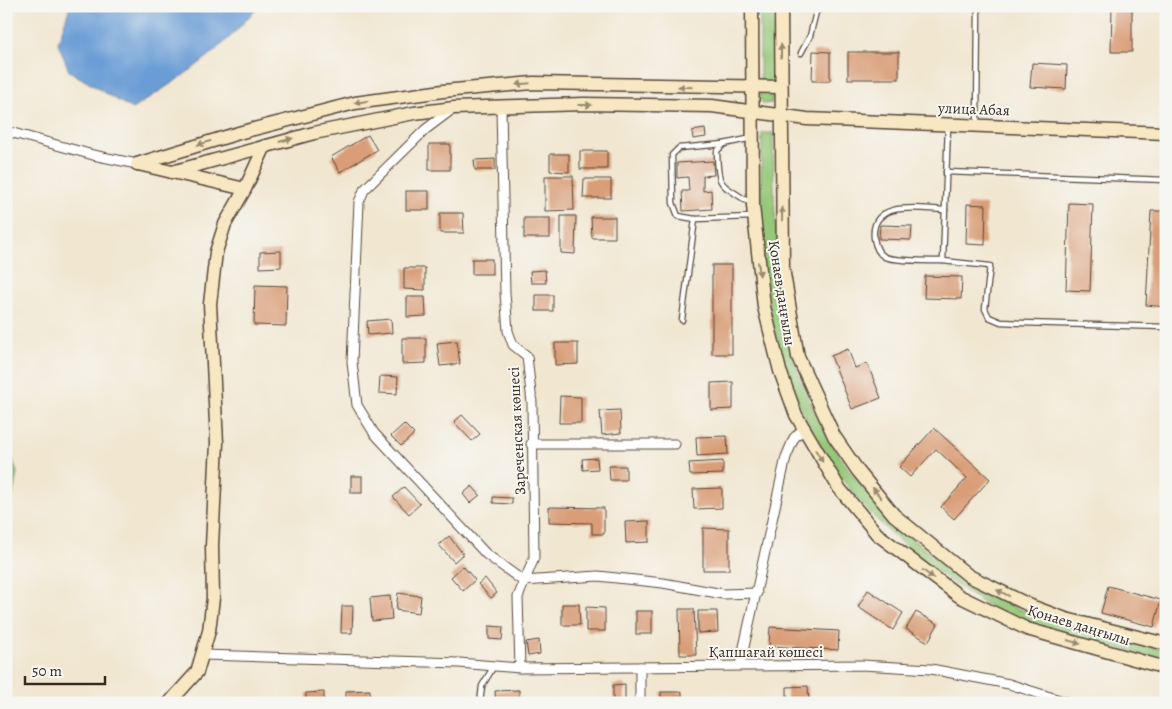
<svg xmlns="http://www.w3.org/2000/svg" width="1172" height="709" font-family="Alegreya,serif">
<rect width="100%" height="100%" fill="#f6f6f2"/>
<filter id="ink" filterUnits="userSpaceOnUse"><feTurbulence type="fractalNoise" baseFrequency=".02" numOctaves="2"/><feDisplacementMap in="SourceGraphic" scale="10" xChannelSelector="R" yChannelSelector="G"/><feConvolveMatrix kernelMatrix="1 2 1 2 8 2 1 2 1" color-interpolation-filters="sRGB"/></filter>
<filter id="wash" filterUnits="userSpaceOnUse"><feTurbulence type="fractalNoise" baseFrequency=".0096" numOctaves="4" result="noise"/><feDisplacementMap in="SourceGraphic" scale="20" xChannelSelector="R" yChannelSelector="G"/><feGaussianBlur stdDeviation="1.12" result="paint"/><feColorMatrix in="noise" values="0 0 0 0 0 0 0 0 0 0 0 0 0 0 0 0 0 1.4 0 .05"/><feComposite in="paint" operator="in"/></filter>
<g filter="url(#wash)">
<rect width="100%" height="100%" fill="#f1e7d1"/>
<g fill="#96c879" stroke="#68794c">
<polygon points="760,6 774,6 772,103 763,104 760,98"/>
<path d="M762,133H773C773,196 776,256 787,317C790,333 791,351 796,366C821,440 868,506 931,554C957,574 985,595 1017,608C1064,628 1116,638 1166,650V660C1125,650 1085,641 1045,628C1034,624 1021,622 1010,617C986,606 963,590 942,575C848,508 793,424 770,310C758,252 761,192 762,133Z"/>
<polygon points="6,360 11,394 8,445 17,473 10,508 6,513"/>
</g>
<path fill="#6b9dd6" stroke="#53647a" d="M70,6H260C248,16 240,28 228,39C200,66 165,88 132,109L69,71L58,43Z"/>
<g id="blocks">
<g fill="#d99e78">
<polygon points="1112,6 1132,6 1132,52 1111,52"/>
<polygon points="813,51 830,52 830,81 812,81"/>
<rect x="848" y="52" width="51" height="27"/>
<polygon points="1032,63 1067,65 1066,89 1030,87"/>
<polygon points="705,129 706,137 693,139 692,131"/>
<polygon points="368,135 377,150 340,172 331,157"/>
<rect x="429" y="144" width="21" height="26"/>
<rect x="580" y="151" width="27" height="18"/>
<polygon points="550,154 569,154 569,172 550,171"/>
<polygon points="495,159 495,170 475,170 474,160"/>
<polygon points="713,161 714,175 703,176 703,191 711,190 712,209 683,211 682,191 689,191 688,177 677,178 677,163"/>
<polygon points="545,176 573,176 574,210 545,211"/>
<polygon points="584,179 611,179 611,198 583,198"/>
<rect x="406" y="191" width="23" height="19"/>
<polygon points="1069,203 1093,204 1090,291 1066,290"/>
<polygon points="967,204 986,205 985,245 966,244"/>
<polygon points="1151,211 1166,211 1166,307 1146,305"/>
<polygon points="440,213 463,213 464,233 440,233"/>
<polygon points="561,216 576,216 575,254 561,253"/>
<polygon points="591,217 615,217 615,238 592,238"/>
<rect x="524" y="218" width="26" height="20"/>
<polygon points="880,225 912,226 911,240 879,239"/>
<polygon points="281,251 281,267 260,268 260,252"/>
<rect x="472" y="259" width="20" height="15"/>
<rect x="712" y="265" width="20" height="89"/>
<polygon points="404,268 425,268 425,290 404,289"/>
<polygon points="545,270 546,283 531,283 530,271"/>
<polygon points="925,276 962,277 961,299 924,298"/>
<polygon points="255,285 287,286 286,326 254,325"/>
<rect x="536" y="295" width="17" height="16"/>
<polygon points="407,297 425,297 426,316 407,317"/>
<polygon points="391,319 392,333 368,335 367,321"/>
<polygon points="402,338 426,338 426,363 402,364"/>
<polygon points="457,341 460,364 440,366 437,343"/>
<polygon points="555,343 578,343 578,364 555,365"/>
<polygon points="848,349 855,368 867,363 881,398 852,409 831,356"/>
<polygon points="380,376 398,377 397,394 379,393"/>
<polygon points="733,382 733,409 711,410 711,383"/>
<polygon points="560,396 581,397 581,423 559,423"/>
<polygon points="620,410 621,433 602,435 600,411"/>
<polygon points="462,415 480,434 472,441 454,422"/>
<polygon points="404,424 414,434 401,446 391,436"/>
<polygon points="934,428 990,479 954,519 941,507 967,478 936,449 910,477 899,467"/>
<polygon points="727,436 728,454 697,456 696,437"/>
<polygon points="597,458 598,469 583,470 582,459"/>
<polygon points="723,461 723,474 690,475 689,463"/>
<polygon points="609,466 626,466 626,480 610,480"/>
<rect x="351" y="476" width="11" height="17"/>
<polygon points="472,486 480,495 470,503 463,494"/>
<polygon points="404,487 420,504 409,514 393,497"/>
<polygon points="722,488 722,508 694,509 693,489"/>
<polygon points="493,497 512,498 512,504 493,503"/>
<polygon points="549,507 604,508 604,534 592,534 592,523 549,522"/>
<polygon points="649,521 649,542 626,543 625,522"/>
<polygon points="703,528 729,529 729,570 703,570"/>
<polygon points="449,536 463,554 454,562 439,545"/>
<polygon points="463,566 475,580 463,591 451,577"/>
<polygon points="485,578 497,593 491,598 478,584"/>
<polygon points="1108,586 1161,600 1154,627 1101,613"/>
<polygon points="868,590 903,613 893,630 858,607"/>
<polygon points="398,593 421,596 419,613 396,610"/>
<polygon points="390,596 392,619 372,621 370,598"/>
<polygon points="562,604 579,604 580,625 562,625"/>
<polygon points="342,606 353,606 352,633 341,633"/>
<polygon points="586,607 605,608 605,631 586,631"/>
<polygon points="679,609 694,609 696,655 680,655"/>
<rect x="636" y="611" width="16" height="23"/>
<polygon points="698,611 717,611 718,632 698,633"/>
<polygon points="916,612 938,624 928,642 906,629"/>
<polygon points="489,626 503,627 502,640 489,639"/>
<polygon points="770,627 839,631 838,650 769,646"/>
<polygon points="539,640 540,654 528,656 526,642"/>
<polygon points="625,684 625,703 613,703 613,685"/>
<polygon points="808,686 809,703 787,703 787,687"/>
<polygon points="370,690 370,703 346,703 346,691"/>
<polygon points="519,690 519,703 496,703 495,691"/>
<polygon points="324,692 324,703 306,703 306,693"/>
<rect x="661" y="692" width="21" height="11"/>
</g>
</g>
</g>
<g filter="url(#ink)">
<use href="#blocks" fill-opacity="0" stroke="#564639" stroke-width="1"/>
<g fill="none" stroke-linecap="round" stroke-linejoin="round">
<g stroke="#564639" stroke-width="7">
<g id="lane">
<polyline points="801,53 810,36 816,12 824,6"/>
<polyline points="977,124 978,6"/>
<polyline points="948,126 943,261 990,266 985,309 989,317 1001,322 1022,323 1166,327"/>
<polyline points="724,144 679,148 672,155 673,203 678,216 695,219 752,217"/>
<polyline points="946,172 1166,180"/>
<path d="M750,203C720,182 718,190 717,151L724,144L752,138"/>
<path d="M943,261C931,261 894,261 885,257C877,253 875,245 874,238C870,199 921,209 945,210"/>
<polyline points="682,320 695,219"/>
<polyline points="480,703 482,686 494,666"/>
</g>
</g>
<g stroke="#564639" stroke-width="11">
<g id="street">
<polyline points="454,108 426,129 364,190 359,202 352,362 357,405 374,433 486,554 523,581 598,576 663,583 723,594 757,593"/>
<polyline points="501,108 505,293 508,331 513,345 527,356 532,403 534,558 518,597 520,668"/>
<polyline points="6,131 93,155 137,164"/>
<polyline points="531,444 675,444"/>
<polyline points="203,655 459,663 520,668 862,665 931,669 1009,684 1069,703"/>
<polyline points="740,665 786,457 794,438 803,429"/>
<polyline points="640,703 640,667"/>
</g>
</g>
<g stroke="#564639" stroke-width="15">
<g id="secondary">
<polyline points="752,6 753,206 764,307 780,371 796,415 839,488 877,534 959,596 1027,629 1166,668"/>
<polyline points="781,6 783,268 798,357 834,436 858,471 894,515 969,576 1031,606 1066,619 1166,644"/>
<polyline points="137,164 242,132 355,103 443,91 533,83 781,87"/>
<polyline points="138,164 245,189"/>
<polyline points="172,172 314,133 414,113 454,108 584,104 712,106 807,119 1166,133"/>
<polyline points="169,703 197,672 209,631 213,598 212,546 217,443 210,304 216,252 225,224 245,189 265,146"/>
</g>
</g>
<use href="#lane" stroke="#fff" stroke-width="4.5"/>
<use href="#street" stroke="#fff" stroke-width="9"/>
<use href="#secondary" stroke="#f7e8c3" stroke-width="12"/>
</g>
<defs><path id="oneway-solid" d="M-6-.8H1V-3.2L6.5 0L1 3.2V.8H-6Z" transform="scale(1.25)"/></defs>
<g fill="#998970">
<use href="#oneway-solid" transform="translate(781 51) rotate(-90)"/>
<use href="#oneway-solid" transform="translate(523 84) rotate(175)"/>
<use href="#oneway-solid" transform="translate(685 87) rotate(-179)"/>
<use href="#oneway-solid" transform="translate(361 102) rotate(171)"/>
<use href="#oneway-solid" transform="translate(585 105)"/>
<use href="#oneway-solid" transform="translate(286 140) rotate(-15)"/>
<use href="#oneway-solid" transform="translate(204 143) rotate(163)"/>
<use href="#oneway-solid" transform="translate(782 214) rotate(-91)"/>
<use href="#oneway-solid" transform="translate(759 269) rotate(83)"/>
<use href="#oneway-solid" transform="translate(819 456) rotate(59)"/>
<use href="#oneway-solid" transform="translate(877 493) rotate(-129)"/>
<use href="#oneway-solid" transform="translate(928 574) rotate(37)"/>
<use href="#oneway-solid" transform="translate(1003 593) rotate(-154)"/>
<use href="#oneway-solid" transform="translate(1074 642) rotate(16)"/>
</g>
</g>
<g text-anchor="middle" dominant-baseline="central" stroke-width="4" stroke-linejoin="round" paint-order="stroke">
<g font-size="15" fill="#3b2a1e" stroke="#f6f6f2">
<text transform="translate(974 109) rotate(2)">улица Абая</text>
<text transform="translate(782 293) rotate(81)">Қонаев даңғылы</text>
<text transform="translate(517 431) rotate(-93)">Зареченская көшесі</text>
<text transform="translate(1079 625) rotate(17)">Қонаев даңғылы</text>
<text x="766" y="652">Қапшағай көшесі</text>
</g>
</g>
<rect width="1172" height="709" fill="none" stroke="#f6f6f2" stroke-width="25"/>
<path d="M25 676v8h80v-8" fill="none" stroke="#3b2a1e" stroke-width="2.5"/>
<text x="32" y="676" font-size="15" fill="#3b2a1e" stroke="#f6f6f2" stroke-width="4" paint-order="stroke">50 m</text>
</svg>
